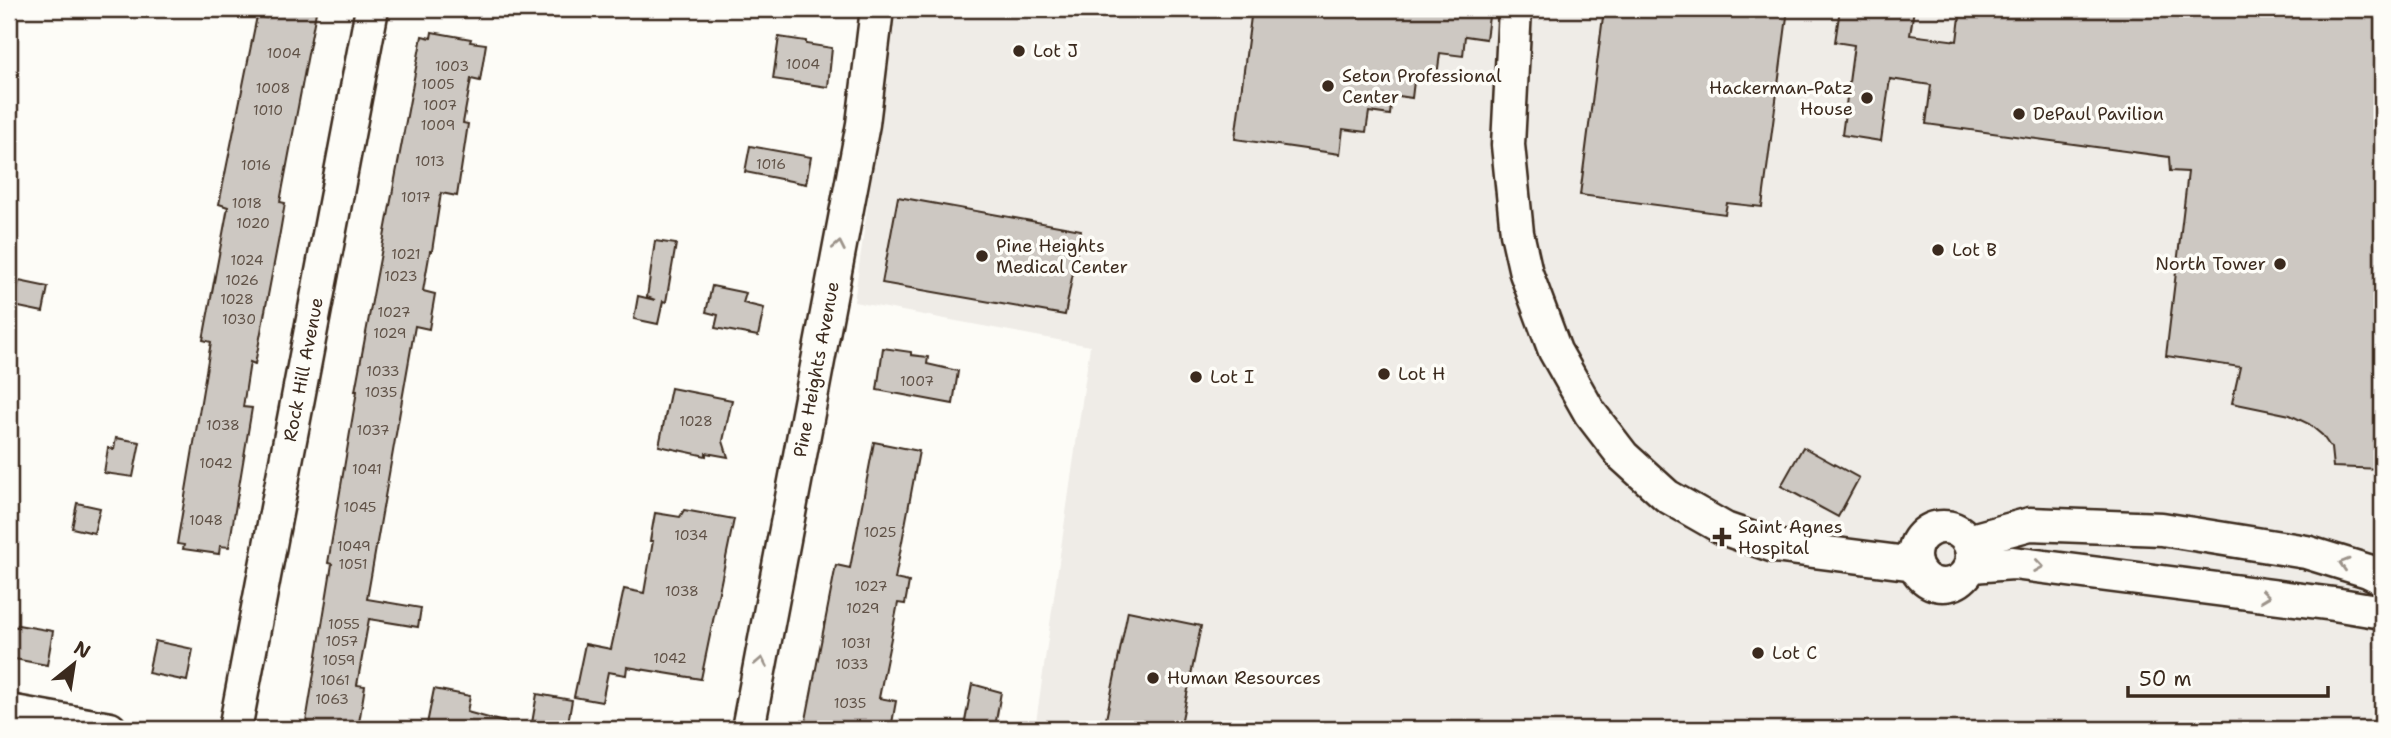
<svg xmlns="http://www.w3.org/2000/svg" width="2391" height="738" font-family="'Shantell Sans',sans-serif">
<rect width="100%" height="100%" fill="#fdfcf7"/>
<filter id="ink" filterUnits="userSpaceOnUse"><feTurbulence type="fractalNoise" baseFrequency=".0143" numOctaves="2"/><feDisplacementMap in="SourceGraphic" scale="14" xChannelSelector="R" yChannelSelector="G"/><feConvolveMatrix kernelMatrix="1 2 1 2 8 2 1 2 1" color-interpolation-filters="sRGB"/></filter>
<g filter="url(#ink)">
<polygon fill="#efece7" points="895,9 2382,9 2382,729 1035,729 1090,346 854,302"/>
<g fill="#cdc8c2" stroke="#3b2a1e" stroke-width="2">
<polygon points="268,9 301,9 316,12 280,202 285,203 280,232 255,364 250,362 243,407 252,408 229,547 220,546 219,554 183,549 184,545 177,544 211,342 203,340 228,207 219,204 257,16 266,18"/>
<polygon points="1252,9 1490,9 1486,39 1465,36 1463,56 1440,53 1437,76 1415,73 1412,98 1392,95 1390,115 1369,112 1366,132 1343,129 1340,154 1235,139"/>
<polygon points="1604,9 1788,9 1762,207 1727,203 1725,214 1580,195"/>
<polygon points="1840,9 1914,9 1910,35 1957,41 1961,9 2382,9 2382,469 2333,467 2331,448 2322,435 2309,424 2290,415 2232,403 2240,367 2166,356 2188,172 2170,171 2169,157 1926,124 1931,85 1890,79 1881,141 1842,135 1854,45 1835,42"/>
<polygon points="432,32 471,39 470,42 486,44 480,81 471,79 463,123 468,124 457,196 441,193 432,251 430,251 423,291 435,294 429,329 415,326 367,599 421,608 418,627 369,619 357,685 365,686 358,729 314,729 315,724 306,722 332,564 328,563 357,391 355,391 422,36 431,38"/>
<polygon points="779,37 806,41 806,44 832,48 828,87 773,79"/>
<polygon points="750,146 811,157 806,184 745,172"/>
<polygon points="898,197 1081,230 1065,315 882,283"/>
<polygon points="655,241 676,244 666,302 663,301 658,324 634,319 638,296 655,300 647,297"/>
<polygon points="19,281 48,287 43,312 14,306"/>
<polygon points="712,286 746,293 743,303 764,308 758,336 715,328 718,315 706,312"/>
<polygon points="883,348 911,352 911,355 928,357 927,364 958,371 953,404 877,390"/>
<polygon points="671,388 732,400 723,441 728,457 706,453 706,456 659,446"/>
<polygon points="116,438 140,442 133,477 104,473 108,448 114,449"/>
<polygon points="874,442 919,451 895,579 909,582 905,604 898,603 879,698 896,701 891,729 825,729 805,725 836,565 850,568"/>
<polygon points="1803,447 1859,478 1838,517 1781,486"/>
<polygon points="77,503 100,508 94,533 72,528"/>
<polygon points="684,510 734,519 701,679 627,667 626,675 608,672 602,702 574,697 585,644 611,649 624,589 644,593 653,541 650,541 655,513 680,517"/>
<polygon points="1128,611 1201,626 1180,729 1104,729"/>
<polygon points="18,625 53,631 47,665 9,658 11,626 18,627"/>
<polygon points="155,641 193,649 187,681 148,673"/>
<polygon points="972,684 1001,692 995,727 965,721"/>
<polygon points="434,689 470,696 467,712 507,723 506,729 426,729"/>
<polygon points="537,694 572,700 567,729 531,729"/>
</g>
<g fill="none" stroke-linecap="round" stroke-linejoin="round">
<g stroke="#3b2a1e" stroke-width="37">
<g id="street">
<polyline points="1515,9 1508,145 1517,233 1526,273 1555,351 1590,413 1623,456 1667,496 1725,529 1774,546 1915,564"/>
<circle cx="1943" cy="556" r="29"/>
<polyline points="1968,541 2030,524 2162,529 2306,552 2368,571 2382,578"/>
<polyline points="1971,566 2013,563 2334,604 2382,612"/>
<polyline points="9,711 110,729"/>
<path id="s1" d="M235,729L372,9"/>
<path id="s2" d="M748,729L863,124L877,9"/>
</g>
</g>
<use href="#street" stroke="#fdfcf7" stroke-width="32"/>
</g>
<defs><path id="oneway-chevron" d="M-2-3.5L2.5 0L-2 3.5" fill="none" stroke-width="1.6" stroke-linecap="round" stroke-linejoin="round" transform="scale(1.75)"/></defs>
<g stroke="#9c938a">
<use href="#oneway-chevron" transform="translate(839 246) rotate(-79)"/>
<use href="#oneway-chevron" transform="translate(2344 564) rotate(-163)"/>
<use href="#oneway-chevron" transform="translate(2039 566) rotate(8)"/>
<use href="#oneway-chevron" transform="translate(2265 596) rotate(7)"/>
<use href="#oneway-chevron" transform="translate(761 662) rotate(-79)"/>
</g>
</g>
<g fill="#3b2a1e" stroke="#fdfcf7" stroke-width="2.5">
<circle cx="1019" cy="51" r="7"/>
<circle cx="1328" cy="86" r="7"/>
<circle cx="1867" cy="98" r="7"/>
<circle cx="2019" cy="114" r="7"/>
<circle cx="1938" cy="250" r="7"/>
<circle cx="982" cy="256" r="7"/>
<circle cx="2280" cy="264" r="7"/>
<circle cx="1384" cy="374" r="7"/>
<circle cx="1196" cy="377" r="7"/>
<path d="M1718.5 526.5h7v7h7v7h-7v7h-7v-7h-7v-7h7z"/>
<circle cx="1758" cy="653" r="7"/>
<circle cx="1153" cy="678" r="7"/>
</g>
<g text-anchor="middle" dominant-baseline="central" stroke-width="7" stroke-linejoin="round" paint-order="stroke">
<g font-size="14" fill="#605247">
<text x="284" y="53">1004</text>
<text x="803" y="64">1004</text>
<text x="452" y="66">1003</text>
<text x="438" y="84">1005</text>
<text x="273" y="88">1008</text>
<text x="440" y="105">1007</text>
<text x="268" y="110">1010</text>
<text x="438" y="125">1009</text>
<text x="430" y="161">1013</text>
<text x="771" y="164">1016</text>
<text x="256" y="165">1016</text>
<text x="416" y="197">1017</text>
<text x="247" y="203">1018</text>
<text x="253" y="223">1020</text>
<text x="406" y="254">1021</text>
<text x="247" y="260">1024</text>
<text x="401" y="276">1023</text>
<text x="242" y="280">1026</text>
<text x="237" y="299">1028</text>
<text x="394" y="312">1027</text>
<text x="239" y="319">1030</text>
<text x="390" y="333">1029</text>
<text x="383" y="371">1033</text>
<text x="917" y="381">1007</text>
<text x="381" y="392">1035</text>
<text x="696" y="421">1028</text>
<text x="223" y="425">1038</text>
<text x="373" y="430">1037</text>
<text x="216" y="463">1042</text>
<text x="367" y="469">1041</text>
<text x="360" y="507">1045</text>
<text x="206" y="520">1048</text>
<text x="880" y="532">1025</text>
<text x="691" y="535">1034</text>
<text x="354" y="546">1049</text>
<text x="353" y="564">1051</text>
<text x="871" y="586">1027</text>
<text x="682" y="591">1038</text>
<text x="863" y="608">1029</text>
<text x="344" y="624">1055</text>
<text x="342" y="641">1057</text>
<text x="856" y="643">1031</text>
<text x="670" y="658">1042</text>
<text x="339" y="660">1059</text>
<text x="852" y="664">1033</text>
<text x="335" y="680">1061</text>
<text x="332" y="699">1063</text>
<text x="850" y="703">1035</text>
</g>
<g font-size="18" fill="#3b2a1e" stroke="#fdfcf7" text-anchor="start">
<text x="1033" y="51">Lot J</text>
<text x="1342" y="76">Seton Professional<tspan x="1342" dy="21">Center</tspan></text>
<text x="1853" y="88" text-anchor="end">Hackerman-Patz<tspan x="1853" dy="21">House</tspan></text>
<text x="2033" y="114">DePaul Pavilion</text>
<text x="996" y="246">Pine Heights<tspan x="996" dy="21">Medical Center</tspan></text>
<text x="1952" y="250">Lot B</text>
<text x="2266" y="264" text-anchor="end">North Tower</text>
<text x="1398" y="374">Lot H</text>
<text x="1210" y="377">Lot I</text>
<text x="1738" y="527">Saint Agnes<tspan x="1738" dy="21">Hospital</tspan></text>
<text x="1772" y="653">Lot C</text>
<text x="1167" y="678">Human Resources</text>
</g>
<g font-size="18" fill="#3b2a1e" stroke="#fdfcf7">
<text stroke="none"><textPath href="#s1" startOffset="366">Rock Hill Avenue</textPath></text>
<text stroke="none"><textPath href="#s2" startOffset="366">Pine Heights Avenue</textPath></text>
</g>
</g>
<rect width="2391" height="738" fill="none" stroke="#fdfcf7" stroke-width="35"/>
<rect x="18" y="18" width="2356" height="703" fill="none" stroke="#3b2a1e" stroke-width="2.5" filter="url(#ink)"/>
<g transform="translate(74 664) rotate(30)" stroke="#fdfcf7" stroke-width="5" paint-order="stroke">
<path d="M0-5L12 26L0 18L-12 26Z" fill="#3b2a1e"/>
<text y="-10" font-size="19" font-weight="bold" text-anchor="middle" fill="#3b2a1e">N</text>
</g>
<path d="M2128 686v10h200v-10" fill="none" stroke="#3b2a1e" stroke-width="3.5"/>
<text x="2139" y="686" font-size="21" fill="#3b2a1e" stroke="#fdfcf7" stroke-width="5" paint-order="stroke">50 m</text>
</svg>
